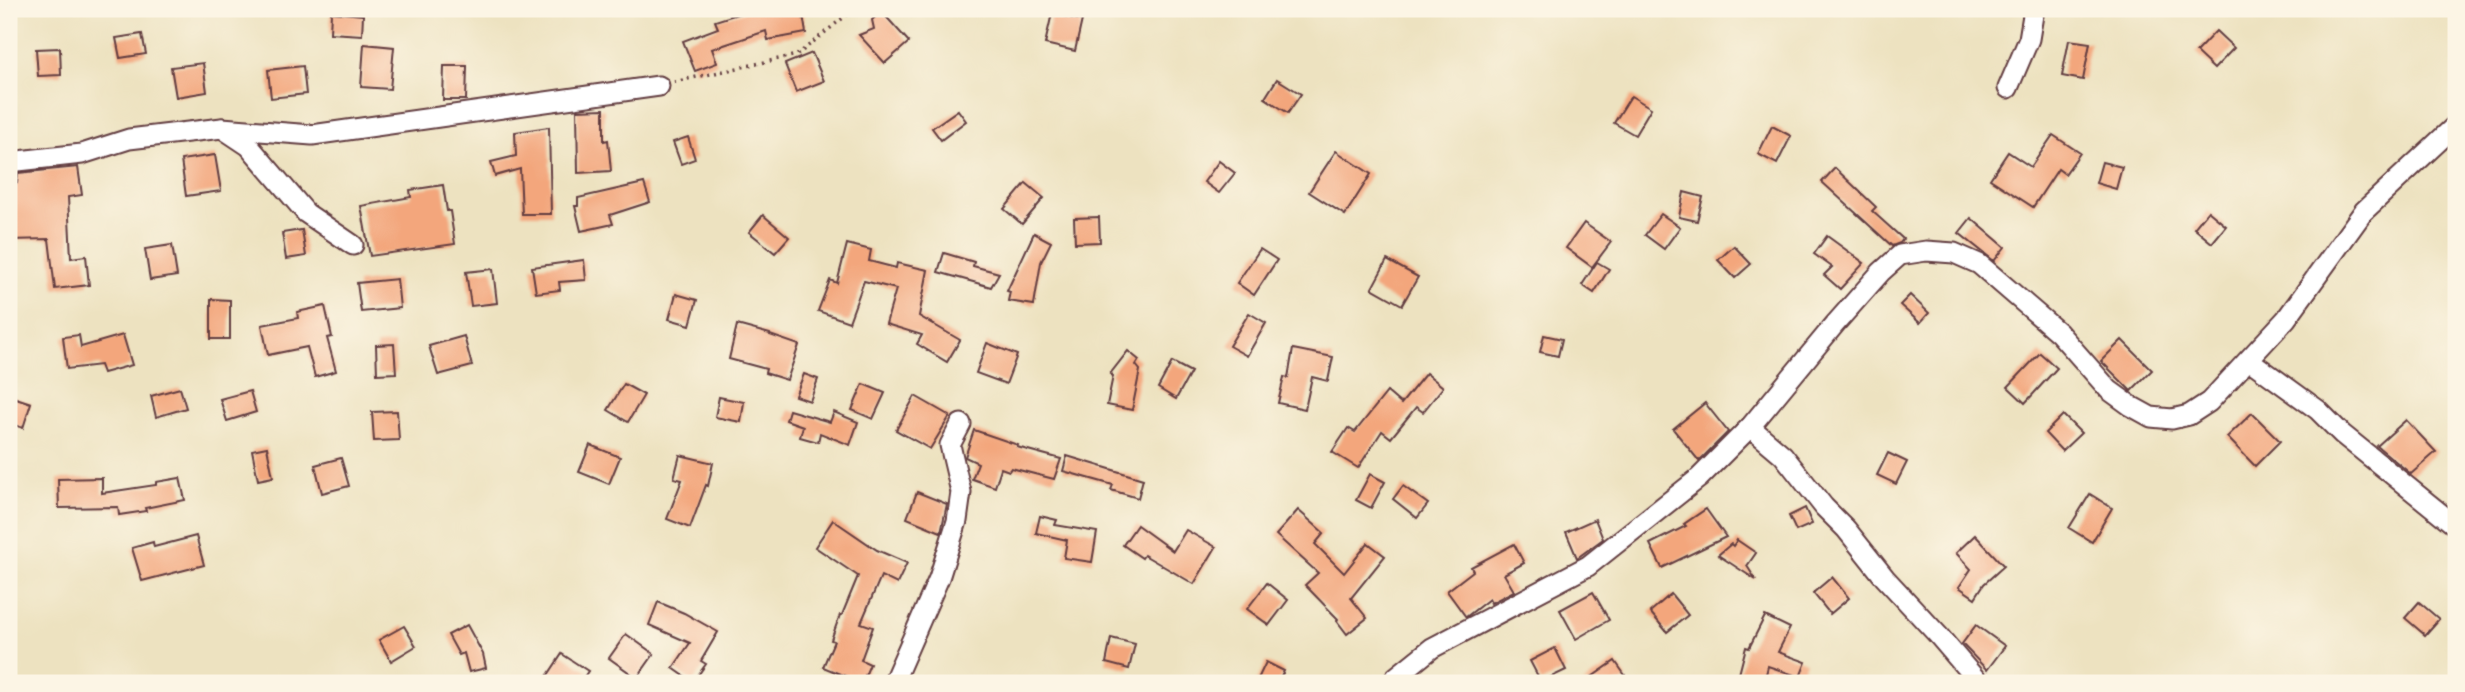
<svg xmlns="http://www.w3.org/2000/svg" width="2465" height="692" font-family="'Patrick Hand',sans-serif">
<rect width="100%" height="100%" fill="#fcf5e5"/>
<filter id="ink" filterUnits="userSpaceOnUse"><feTurbulence type="fractalNoise" baseFrequency=".0143" numOctaves="2"/><feDisplacementMap in="SourceGraphic" scale="14" xChannelSelector="R" yChannelSelector="G"/><feConvolveMatrix kernelMatrix="1 2 1 2 8 2 1 2 1" color-interpolation-filters="sRGB"/></filter>
<filter id="wash" filterUnits="userSpaceOnUse"><feTurbulence type="fractalNoise" baseFrequency=".00686" numOctaves="4" result="noise"/><feDisplacementMap in="SourceGraphic" scale="28" xChannelSelector="R" yChannelSelector="G"/><feGaussianBlur stdDeviation="1.57" result="paint"/><feColorMatrix in="noise" values="0 0 0 0 0 0 0 0 0 0 0 0 0 0 0 0 0 1.4 0 .05"/><feComposite in="paint" operator="in"/></filter>
<g filter="url(#wash)">
<rect width="100%" height="100%" fill="#ede2c0"/>
<g id="blocks">
<g fill="#f3a67c">
<polygon points="753,9 802,9 806,33 768,40 766,31 712,49 717,63 695,71 683,41 718,28 715,21"/>
<polygon points="881,11 909,42 885,63 859,35 874,29 872,20"/>
<polygon points="331,12 363,15 362,35 330,33"/>
<polygon points="1052,13 1082,20 1075,51 1045,44"/>
<polygon points="2216,31 2234,48 2214,69 2196,52"/>
<polygon points="142,34 146,54 120,58 116,38"/>
<polygon points="2069,40 2090,43 2083,80 2062,76"/>
<polygon points="364,44 394,47 390,89 361,87"/>
<polygon points="60,48 61,75 38,76 36,49"/>
<polygon points="812,53 824,81 796,92 785,64"/>
<polygon points="203,63 207,92 176,97 171,67"/>
<polygon points="303,66 306,94 271,98 268,70"/>
<polygon points="444,66 467,66 466,100 443,100"/>
<polygon points="1277,79 1301,94 1288,113 1265,98"/>
<polygon points="1631,96 1651,108 1635,135 1614,123"/>
<polygon points="604,109 604,141 608,140 611,171 578,173 577,110"/>
<polygon points="958,110 966,121 941,140 932,128"/>
<polygon points="1772,126 1791,136 1777,164 1758,154"/>
<polygon points="549,127 551,214 522,214 520,169 495,176 491,162 516,156 515,132"/>
<polygon points="2053,135 2080,153 2065,174 2058,169 2033,207 1990,179 2008,152 2031,167"/>
<polygon points="688,137 695,159 681,164 673,142"/>
<polygon points="1336,151 1371,174 1345,215 1309,192"/>
<polygon points="215,155 221,191 186,196 181,160"/>
<polygon points="1219,161 1235,173 1219,193 1204,182"/>
<polygon points="2102,162 2122,167 2116,189 2096,183"/>
<polygon points="78,167 82,195 68,197 71,258 86,256 89,285 55,289 49,239 9,240 9,184 17,183 18,173"/>
<polygon points="1835,168 1876,207 1872,211 1903,239 1900,243 1892,246 1822,182"/>
<polygon points="644,183 650,202 610,215 613,224 581,231 575,206 578,206 578,198"/>
<polygon points="1026,183 1044,198 1022,224 1004,209"/>
<polygon points="443,185 447,211 450,211 455,244 370,256 361,206 411,197 410,190"/>
<polygon points="1684,192 1703,197 1697,221 1679,217"/>
<polygon points="2208,211 2226,226 2212,243 2194,228"/>
<polygon points="1661,214 1680,227 1664,249 1645,235"/>
<polygon points="763,215 789,237 775,253 749,232"/>
<polygon points="1099,217 1100,242 1075,243 1074,218"/>
<polygon points="1971,218 2005,247 1994,261 1959,233"/>
<polygon points="1584,223 1611,242 1592,267 1566,248"/>
<polygon points="302,230 306,256 286,259 282,233"/>
<polygon points="1034,233 1051,242 1041,262 1034,305 1008,301 1010,292 1007,291"/>
<polygon points="1827,236 1864,263 1840,289 1824,275 1832,267 1814,254"/>
<polygon points="847,244 871,250 869,261 896,268 897,263 928,270 919,316 960,340 947,362 917,344 922,335 886,324 896,289 864,281 849,322 818,311 830,280 837,283"/>
<polygon points="172,245 177,276 150,280 145,249"/>
<polygon points="1734,246 1751,264 1735,278 1718,260"/>
<polygon points="1260,249 1277,260 1254,295 1237,283"/>
<polygon points="944,253 974,262 973,266 999,273 991,287 938,272"/>
<polygon points="584,260 586,280 559,282 560,290 536,293 532,267"/>
<polygon points="1387,260 1418,277 1402,305 1372,288"/>
<polygon points="1597,262 1609,269 1594,293 1582,285"/>
<polygon points="493,269 497,303 471,306 466,272"/>
<polygon points="397,279 400,308 361,312 357,283"/>
<polygon points="676,294 697,300 690,325 669,319"/>
<polygon points="1910,295 1929,313 1920,323 1900,305"/>
<polygon points="211,299 230,300 230,339 211,339"/>
<polygon points="325,306 332,337 327,338 336,371 315,377 307,347 268,355 262,325 298,318 297,312"/>
<polygon points="1249,313 1266,323 1247,356 1229,346"/>
<polygon points="737,325 770,334 770,335 799,345 787,380 765,373 766,369 729,359"/>
<polygon points="79,335 81,347 123,335 132,365 103,373 100,365 67,369 63,337"/>
<polygon points="1544,335 1562,339 1558,356 1540,352"/>
<polygon points="464,336 472,366 438,375 429,346"/>
<polygon points="2122,340 2152,370 2131,391 2101,361"/>
<polygon points="987,343 1017,355 1006,384 976,373"/>
<polygon points="394,344 396,373 377,374 376,345"/>
<polygon points="1293,349 1333,357 1328,381 1312,377 1305,409 1278,403 1284,377 1288,378"/>
<polygon points="1128,351 1139,360 1136,365 1140,370 1132,410 1107,405 1113,376 1110,374"/>
<polygon points="2040,353 2057,368 2025,403 2008,387"/>
<polygon points="1172,362 1191,372 1176,399 1158,388"/>
<polygon points="1426,373 1443,387 1423,412 1416,407 1391,438 1382,431 1358,468 1332,452 1348,428 1355,432 1387,392 1401,404"/>
<polygon points="804,374 818,379 810,401 795,396"/>
<polygon points="624,384 644,395 628,422 608,410"/>
<polygon points="863,384 885,393 873,419 852,410"/>
<polygon points="180,388 186,408 156,417 151,396"/>
<polygon points="250,391 256,412 227,421 220,399"/>
<polygon points="915,396 950,416 930,449 896,430"/>
<polygon points="13,397 31,403 23,428 9,423 9,409"/>
<polygon points="719,397 744,402 741,422 715,417"/>
<polygon points="1705,403 1728,432 1699,461 1673,429"/>
<polygon points="789,410 830,422 834,412 858,422 850,445 820,433 818,442 800,437 803,426 786,420"/>
<polygon points="397,411 399,440 374,441 372,412"/>
<polygon points="2252,413 2280,441 2255,466 2227,437"/>
<polygon points="2063,415 2081,433 2062,451 2045,433"/>
<polygon points="2406,420 2436,452 2411,474 2377,446"/>
<polygon points="974,430 1018,445 1017,447 1061,459 1054,479 1011,468 1009,471 1001,468 995,487 972,479 978,463 965,457"/>
<polygon points="590,445 620,457 609,484 579,472"/>
<polygon points="267,447 273,477 258,480 252,450"/>
<polygon points="1888,453 1907,462 1896,484 1877,475"/>
<polygon points="680,455 713,463 708,486 706,485 690,528 667,519 682,480 674,478"/>
<polygon points="1067,456 1143,479 1138,498 1111,490 1113,485 1063,471"/>
<polygon points="341,458 349,486 322,493 315,465"/>
<polygon points="1370,474 1385,482 1371,508 1356,500"/>
<polygon points="102,478 102,493 156,485 156,482 180,478 185,500 145,508 146,511 119,515 118,507 59,508 58,479"/>
<polygon points="1403,486 1428,504 1417,518 1393,499"/>
<polygon points="917,492 947,504 941,532 907,518"/>
<polygon points="2090,494 2112,508 2092,542 2069,528"/>
<polygon points="1805,508 1812,524 1796,531 1789,516"/>
<polygon points="1706,509 1726,537 1662,568 1650,544 1686,526 1684,524"/>
<polygon points="1298,510 1324,533 1315,544 1344,573 1368,543 1385,556 1351,598 1367,618 1347,634 1337,621 1338,619 1305,585 1318,573 1276,535"/>
<polygon points="1040,516 1057,520 1055,525 1097,532 1092,562 1064,558 1067,540 1036,533"/>
<polygon points="1595,519 1603,539 1577,558 1566,532"/>
<polygon points="833,520 877,550 907,563 897,584 881,576 861,623 873,627 861,660 870,664 862,683 823,667 834,641 831,640 840,615 842,615 858,576 815,547"/>
<polygon points="1137,525 1173,551 1186,530 1216,547 1194,584 1144,555 1142,558 1123,545"/>
<polygon points="1975,535 2004,566 1984,584 1975,598 1959,587 1971,569 1956,553"/>
<polygon points="196,536 204,565 142,581 132,548 153,542 154,547"/>
<polygon points="1737,540 1756,553 1747,566 1756,580 1718,555 1731,544 1733,546"/>
<polygon points="1514,544 1524,563 1504,574 1514,591 1491,603 1489,599 1466,617 1447,591 1473,571 1471,567"/>
<polygon points="1832,577 1849,598 1830,614 1813,593"/>
<polygon points="1267,583 1288,600 1269,625 1247,609"/>
<polygon points="1593,592 1609,620 1576,639 1560,610"/>
<polygon points="1671,594 1688,615 1667,632 1650,612"/>
<polygon points="658,602 684,613 718,632 701,661 706,664 693,682 673,668 690,643 649,625"/>
<polygon points="2419,602 2439,619 2425,635 2405,618"/>
<polygon points="1765,616 1790,628 1778,652 1806,662 1800,677 1768,666 1764,683 1738,678 1746,647 1749,648"/>
<polygon points="467,625 483,654 486,668 469,672 464,653 459,655 448,635"/>
<polygon points="1976,625 2005,646 1987,670 1962,644"/>
<polygon points="404,626 416,646 391,661 379,640"/>
<polygon points="626,634 654,654 637,678 609,658"/>
<polygon points="1111,638 1135,644 1129,669 1106,663"/>
<polygon points="1555,648 1566,670 1541,682 1530,661"/>
<polygon points="562,654 588,671 580,683 554,683 546,678"/>
<polygon points="1615,661 1627,678 1620,683 1583,683"/>
<polygon points="1266,662 1284,671 1278,683 1256,683"/>
</g>
</g>
</g>
<g filter="url(#ink)">
<use href="#blocks" fill-opacity="0" stroke="#623c41" stroke-width="2"/>
<g fill="none" stroke-linecap="round" stroke-linejoin="round">
<g stroke="#623c41" stroke-width="23">
<g id="minor">
<polyline points="2008,88 2029,39 2034,9"/>
<polyline points="222,128 312,135 659,86"/>
<polyline points="9,162 82,154 129,139 222,128 249,146 306,213 353,245"/>
<polyline points="2249,360 2318,410 2342,434 2456,526"/>
<polyline points="1750,427 1783,455 1824,507 1846,529 1885,578 1938,635 1979,683"/>
<polyline points="893,683 939,578 957,521 961,492 950,445 961,424"/>
<polyline points="1393,683 1396,677 1432,648 1588,566 1699,478 1750,427 1835,324 1881,272 1900,255 1926,251 1954,253 1979,264 2059,333 2109,390 2131,406 2151,417 2172,419 2189,415 2209,402 2286,319 2364,211 2456,125"/>
</g>
</g>
<polyline stroke="#623c41" stroke-width="3.5" stroke-dasharray="2 5" stroke-linecap="butt" points="674,82 797,55 854,9"/>
<use href="#minor" stroke="#fff" stroke-width="19"/>
</g>
</g>
<rect width="2465" height="692" fill="none" stroke="#fcf5e5" stroke-width="35"/>
</svg>
